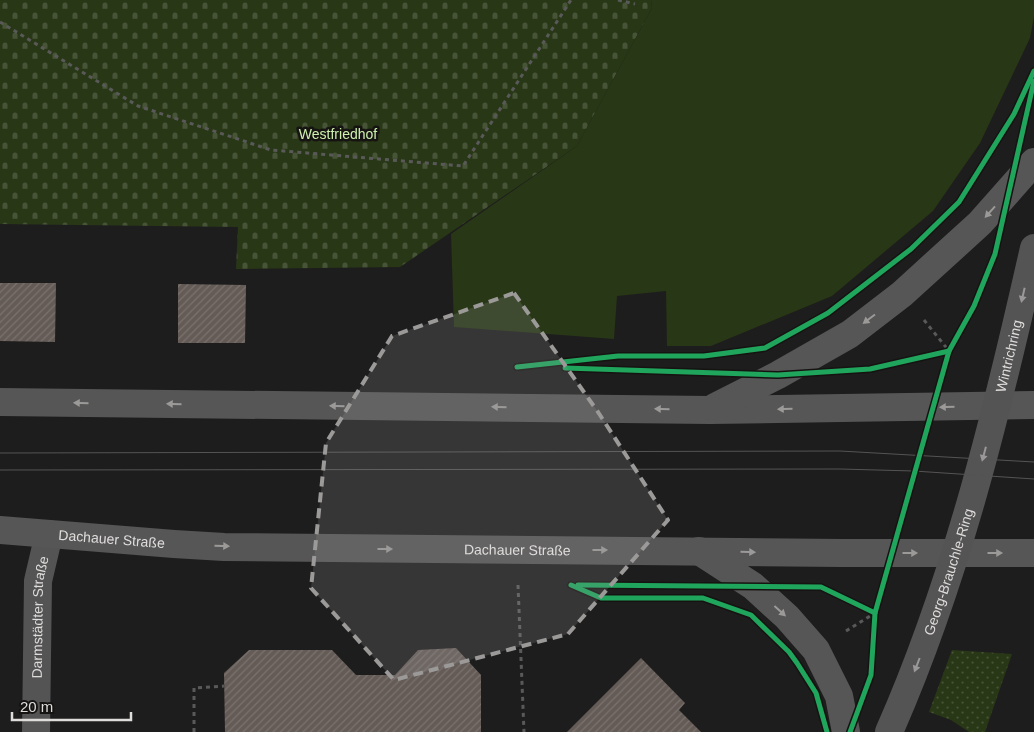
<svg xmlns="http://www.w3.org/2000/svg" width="1034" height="732" font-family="Helvetica,sans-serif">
<defs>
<pattern id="grass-dots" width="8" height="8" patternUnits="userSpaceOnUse" patternTransform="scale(1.25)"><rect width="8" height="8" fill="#283716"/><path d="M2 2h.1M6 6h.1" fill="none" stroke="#475437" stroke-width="1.8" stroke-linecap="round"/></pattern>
<pattern id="cemetery-stones" width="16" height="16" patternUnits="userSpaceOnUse" patternTransform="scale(1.25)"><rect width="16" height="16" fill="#283716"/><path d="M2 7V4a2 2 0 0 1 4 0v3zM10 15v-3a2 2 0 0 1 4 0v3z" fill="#475437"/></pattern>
<pattern id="building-hatch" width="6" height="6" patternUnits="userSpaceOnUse" patternTransform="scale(1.25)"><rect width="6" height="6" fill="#645b56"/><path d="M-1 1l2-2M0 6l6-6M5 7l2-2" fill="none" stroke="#7a726e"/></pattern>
</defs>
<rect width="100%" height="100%" fill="#1e1d1d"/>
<polygon fill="url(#grass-dots)" points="952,650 1012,654 985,732 969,732 951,720 929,712"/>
<polygon fill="url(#cemetery-stones)" points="0,0 651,0 652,8 577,146 400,267 236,269 238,227 0,224"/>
<polygon fill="#283716" points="651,0 1034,0 1034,17 1030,38 980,143 933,211 832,296 711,346 667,346 666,291 617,296 614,339 454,327 451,234 577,146 652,8"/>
<g fill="url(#building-hatch)">
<polygon points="0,283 56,283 55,342 0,341"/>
<polygon points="178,284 246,285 245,343 178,343"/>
<polygon points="456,648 481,675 481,732 225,732 224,673 249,650 332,650 356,675 395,675 418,650"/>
<polygon points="641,658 685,703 679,710 701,732 567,732"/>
</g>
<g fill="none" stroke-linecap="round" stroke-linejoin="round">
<g stroke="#5a5959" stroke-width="3" stroke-dasharray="4 4" stroke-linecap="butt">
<polyline points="618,0 635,4"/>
<polyline points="0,22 138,106 271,150 463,166 571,0"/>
<polyline points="924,320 949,351"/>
<polyline points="518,585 524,732"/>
<polyline points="846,631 875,613"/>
<polyline points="194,732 194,688 224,686"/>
</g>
<path stroke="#545454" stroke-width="28" id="s1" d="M36,732L38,581L49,534"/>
<g stroke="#575656" stroke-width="28">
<polyline points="0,402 710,410 1034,405"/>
<polyline points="715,407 778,375 850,334 902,294 980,223 1034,162"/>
<path id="s2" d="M0,530L174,544L224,547L842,553H1034"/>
<polyline points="699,551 753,586 787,617 816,650 839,696 846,732"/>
</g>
<path stroke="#555454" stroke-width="28" id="s3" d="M889,732C957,578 997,412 1034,248"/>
<g stroke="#555454" stroke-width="1">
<polyline points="0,453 840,451 1034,462"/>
<polyline points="0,470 840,469 914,471 1034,479"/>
</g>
<g stroke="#161412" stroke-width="8">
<g id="cycleway">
<polyline points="517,367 618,356 704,356 765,348 828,313 911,249 959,202 1014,114 1034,71"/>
<polyline points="565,368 778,375 870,369 949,351"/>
<polyline points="571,585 601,598 703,598 751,615 789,652 797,663 816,693 827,732"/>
<polyline points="578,585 821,587 875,613"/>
<polyline points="850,732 871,675 875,613 949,351 974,306 995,254 1034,81"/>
</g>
</g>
<use href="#cycleway" stroke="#20a55d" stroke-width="5"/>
</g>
<defs><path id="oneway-solid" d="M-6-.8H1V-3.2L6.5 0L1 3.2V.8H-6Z" transform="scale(1.25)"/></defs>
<g fill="#9b9a99">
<use href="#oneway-solid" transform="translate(990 212) rotate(132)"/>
<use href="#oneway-solid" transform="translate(869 319) rotate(143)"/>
<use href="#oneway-solid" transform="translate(81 403) rotate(-179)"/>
<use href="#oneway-solid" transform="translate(174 404) rotate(-179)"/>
<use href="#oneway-solid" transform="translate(337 406) rotate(-179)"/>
<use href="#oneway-solid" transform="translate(499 407) rotate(-179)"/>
<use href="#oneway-solid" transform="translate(947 407) rotate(179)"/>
<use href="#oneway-solid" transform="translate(662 409) rotate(-179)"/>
<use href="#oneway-solid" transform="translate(785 409) rotate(179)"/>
<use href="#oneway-solid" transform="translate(222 546) rotate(2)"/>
<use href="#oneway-solid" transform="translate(385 549)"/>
<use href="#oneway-solid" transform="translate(600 550)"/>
<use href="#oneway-solid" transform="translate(748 552) rotate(1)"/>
<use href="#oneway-solid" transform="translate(910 553)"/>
<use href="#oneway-solid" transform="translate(995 553)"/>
<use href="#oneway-solid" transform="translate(780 611) rotate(42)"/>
</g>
<g fill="#9a9898">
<use href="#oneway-solid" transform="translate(1023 295) rotate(103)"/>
<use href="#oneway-solid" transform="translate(984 454) rotate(105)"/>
<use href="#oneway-solid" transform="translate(917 665) rotate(111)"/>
</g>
<path fill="#9b9a99" fill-opacity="0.2" stroke="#9b9a99" stroke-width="4" stroke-dasharray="10 6" stroke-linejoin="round" d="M514,293L598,412L668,520L568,634L394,680L311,588L326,443L392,336Z"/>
<g text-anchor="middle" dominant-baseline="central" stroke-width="5" stroke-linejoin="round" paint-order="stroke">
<g font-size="14" fill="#cff0ac" stroke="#161412">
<text x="338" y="134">Westfriedhof</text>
</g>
<g font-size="14" fill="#dfdddc" stroke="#161412">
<text stroke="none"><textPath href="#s3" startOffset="395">Wintrichring</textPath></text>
<text stroke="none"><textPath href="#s2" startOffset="112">Dachauer Straße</textPath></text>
<text stroke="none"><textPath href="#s2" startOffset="518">Dachauer Straße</textPath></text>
<text stroke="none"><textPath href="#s3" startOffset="171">Georg-Brauchle-Ring</textPath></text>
<text stroke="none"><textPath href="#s1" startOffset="115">Darmstädter Straße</textPath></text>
</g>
</g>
<path d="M12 712v8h119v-8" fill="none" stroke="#dfdddc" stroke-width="2.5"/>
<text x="20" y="712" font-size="15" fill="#dfdddc" stroke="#161412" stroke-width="4" paint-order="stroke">20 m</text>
</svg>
